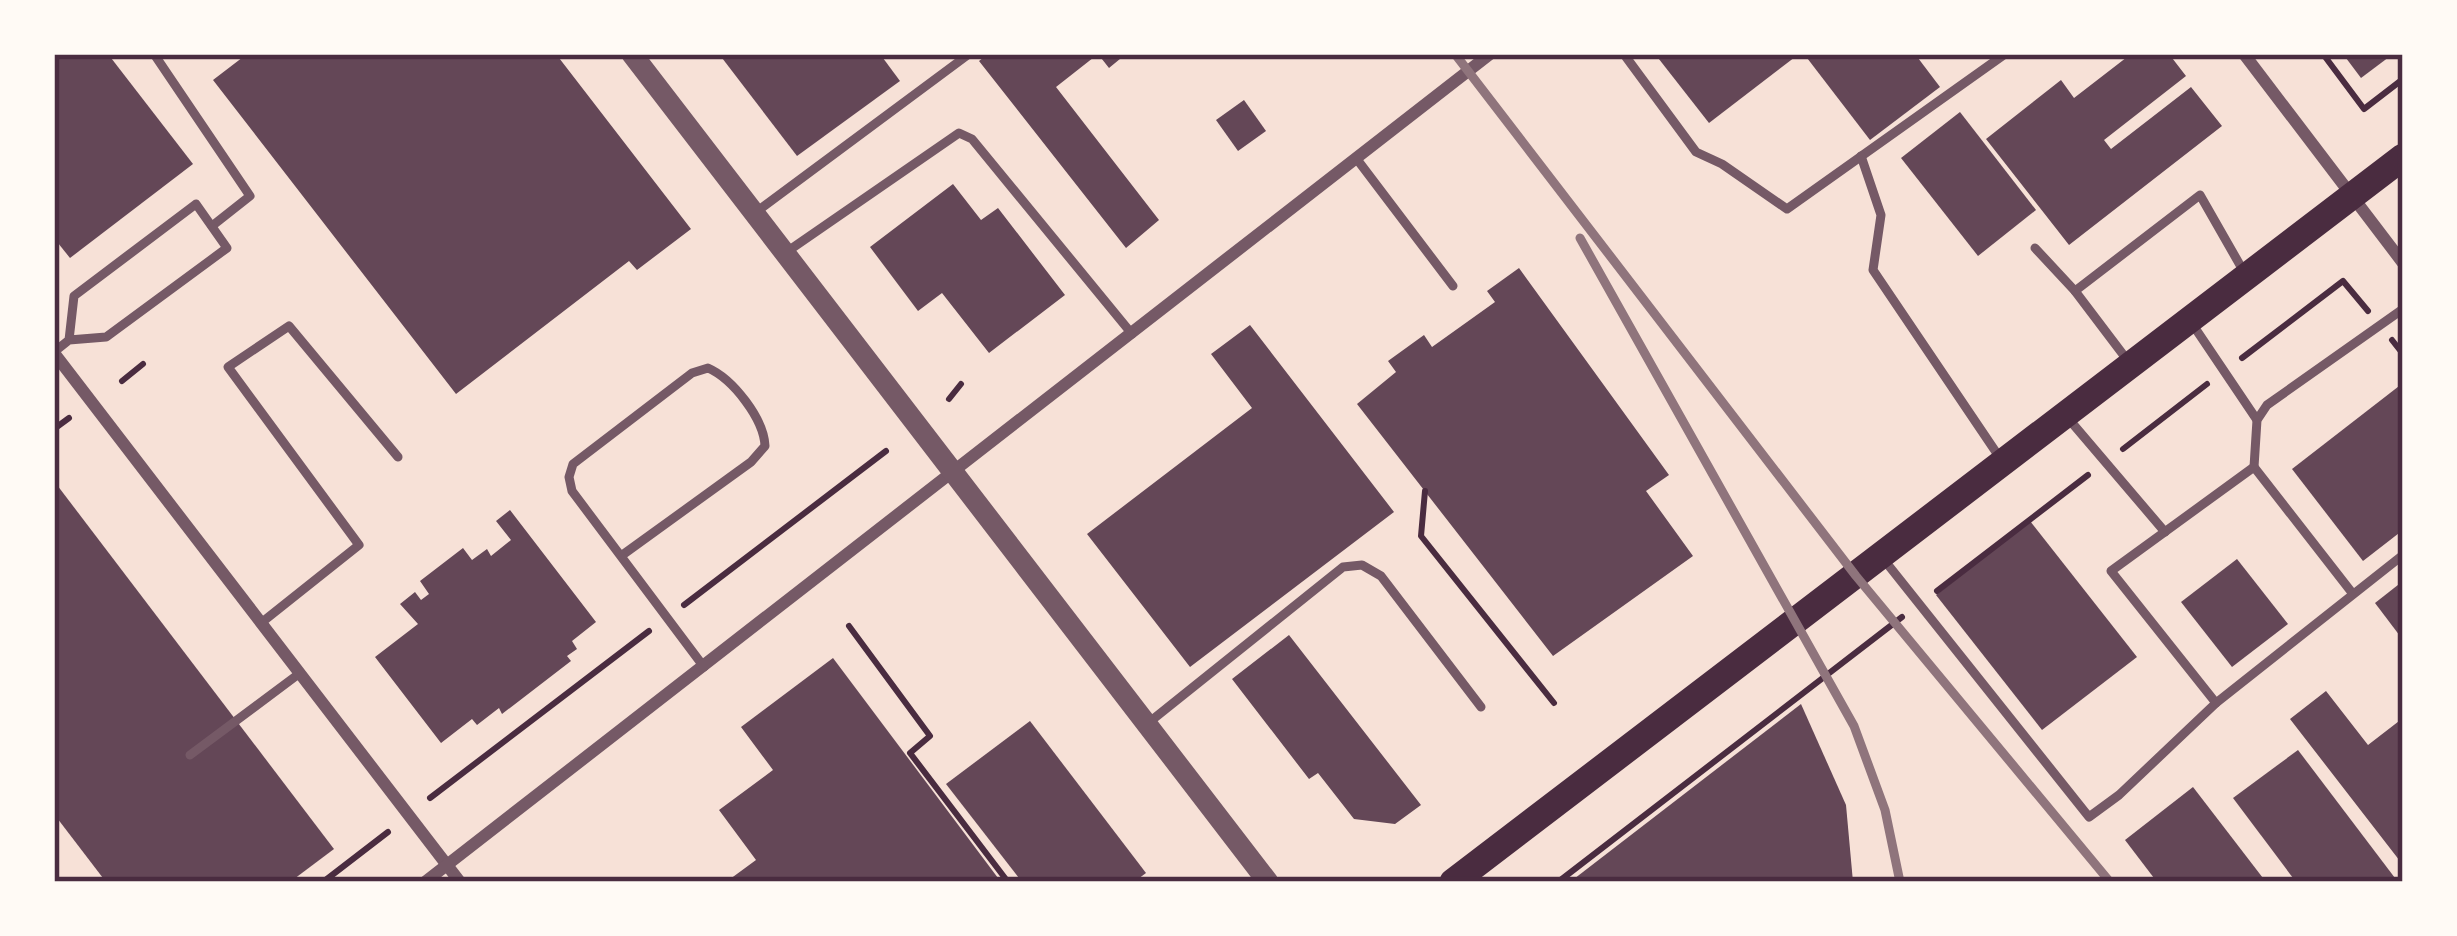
<svg xmlns="http://www.w3.org/2000/svg" width="2457" height="936" font-family="'DejaVu Sans',sans-serif">
<rect width="100%" height="100%" fill="#f7e1d7"/>
<g fill="#644757">
<polygon points="54,54 108,54 193,164 70,258 54,238"/>
<polygon points="247,54 556,54 691,229 637,270 629,261 456,394 213,80"/>
<polygon points="719,54 880,54 900,81 797,156"/>
<polygon points="988,54 1126,54 1109,68 1098,54 1056,87 1159,220 1126,248 979,61"/>
<polygon points="1655,54 1799,54 1709,123"/>
<polygon points="1804,54 1915,54 1940,87 1870,140"/>
<polygon points="2131,54 2169,54 2186,76 2104,140 2111,149 2191,87 2222,126 2069,245 1986,139 2061,80 2074,98"/>
<polygon points="2343,54 2393,54 2361,78"/>
<polygon points="1244,100 1266,131 1238,151 1216,120"/>
<polygon points="1960,112 2036,210 1978,256 1901,158"/>
<polygon points="953,184 981,220 998,208 1065,295 989,353 942,293 918,311 870,247"/>
<polygon points="1519,268 1669,475 1646,491 1693,556 1553,656 1357,404 1396,372 1388,361 1424,335 1432,347 1495,302 1487,291"/>
<polygon points="1250,325 1394,512 1190,667 1087,534 1252,408 1211,354"/>
<polygon points="2403,383 2403,530 2363,561 2292,469"/>
<polygon points="54,481 334,849 290,882 106,882 54,814"/>
<polygon points="510,510 596,622 572,641 577,649 567,656 571,661 502,714 499,708 477,725 472,719 441,743 375,657 418,624 400,604 415,592 421,600 429,594 420,581 463,548 472,560 487,549 491,556 511,540 496,521"/>
<polygon points="2030,521 2137,657 2042,730 1936,595"/>
<polygon points="2237,559 2288,624 2232,667 2181,602"/>
<polygon points="2403,581 2403,640 2375,603"/>
<polygon points="1289,635 1421,805 1395,824 1354,819 1318,773 1309,779 1232,679"/>
<polygon points="833,658 1001,882 726,882 756,860 719,810 773,770 741,727"/>
<polygon points="2326,691 2368,745 2403,718 2403,865 2290,719"/>
<polygon points="1801,704 1846,805 1853,882 1570,882"/>
<polygon points="1030,721 1146,873 1134,882 1022,882 946,784"/>
<polygon points="2298,750 2398,882 2296,882 2233,798"/>
<polygon points="2193,787 2266,882 2157,882 2125,840"/>
</g>
<g fill="none" stroke-linecap="round" stroke-linejoin="round">
<g stroke="#4a2c40" stroke-width="6">
<polyline points="2323,54 2364,109 2403,79"/>
<polyline points="2392,340 2403,354"/>
<polyline points="2242,358 2343,281 2368,311"/>
<polyline points="122,381 143,364"/>
<polyline points="949,399 961,384"/>
<polyline points="54,429 69,418"/>
<polyline points="2123,449 2207,384"/>
<polyline points="1425,491 1421,536 1554,703"/>
<polyline points="1937,591 2088,475"/>
<polyline points="684,605 886,451"/>
<polyline points="849,626 930,736 910,753 1008,882"/>
<polyline points="430,798 649,631"/>
<polyline points="323,882 388,832"/>
<polyline points="1558,882 1902,617"/>
</g>
<g stroke="#755966" stroke-width="9">
<polyline points="154,54 250,196 212,226"/>
<polyline points="1626,57 1696,152 1722,164 1787,209 2005,54"/>
<polyline points="1861,156 1881,215 1873,270 2002,461"/>
<polyline points="1356,158 1453,286"/>
<polyline points="756,212 969,54"/>
<polyline points="2035,248 2075,291 2128,361"/>
<polyline points="788,251 959,133 972,139 1132,334"/>
<polyline points="2075,291 2200,195 2244,272"/>
<polyline points="2193,325 2257,420"/>
<polyline points="54,352 69,340 106,337 227,248 196,204 74,296 69,340"/>
<polyline points="2067,417 2165,532"/>
<polyline points="2254,467 2257,420 2267,405 2403,309"/>
<path d="M621,556L751,462L765,446C764,419 733,379 708,368L692,373L573,464L569,477L572,491L704,667"/>
<polyline points="1885,561 2089,817 2119,795 2216,703"/>
<polyline points="2353,594 2254,467 2111,571 2216,703 2403,555"/>
<polyline points="261,623 359,545 228,367 289,326 398,457"/>
<polyline points="1147,724 1343,567 1362,565 1381,576 1481,707"/>
<polyline points="190,755 300,673"/>
</g>
<g stroke="#755966" stroke-width="12">
<polyline points="2244,54 2403,263"/>
<polyline points="54,353 460,882"/>
<polyline points="425,882 1490,54"/>
</g>
<polyline stroke="#755966" stroke-width="21" points="632,54 1268,882"/>
<polyline stroke="#4a2c40" stroke-width="27" points="1453,882 2403,157"/>
<g stroke="#8f747c" stroke-width="9">
<polyline points="1455,54 1856,576 2110,882"/>
<polyline points="1580,238 1854,726 1885,810 1900,882"/>
</g>
</g>
<rect width="2457" height="936" fill="none" stroke="#fffaf5" stroke-width="114"/>
<rect x="57" y="57" width="2343" height="822" fill="none" stroke="#4a2c40" stroke-width="4.5"/>
</svg>
